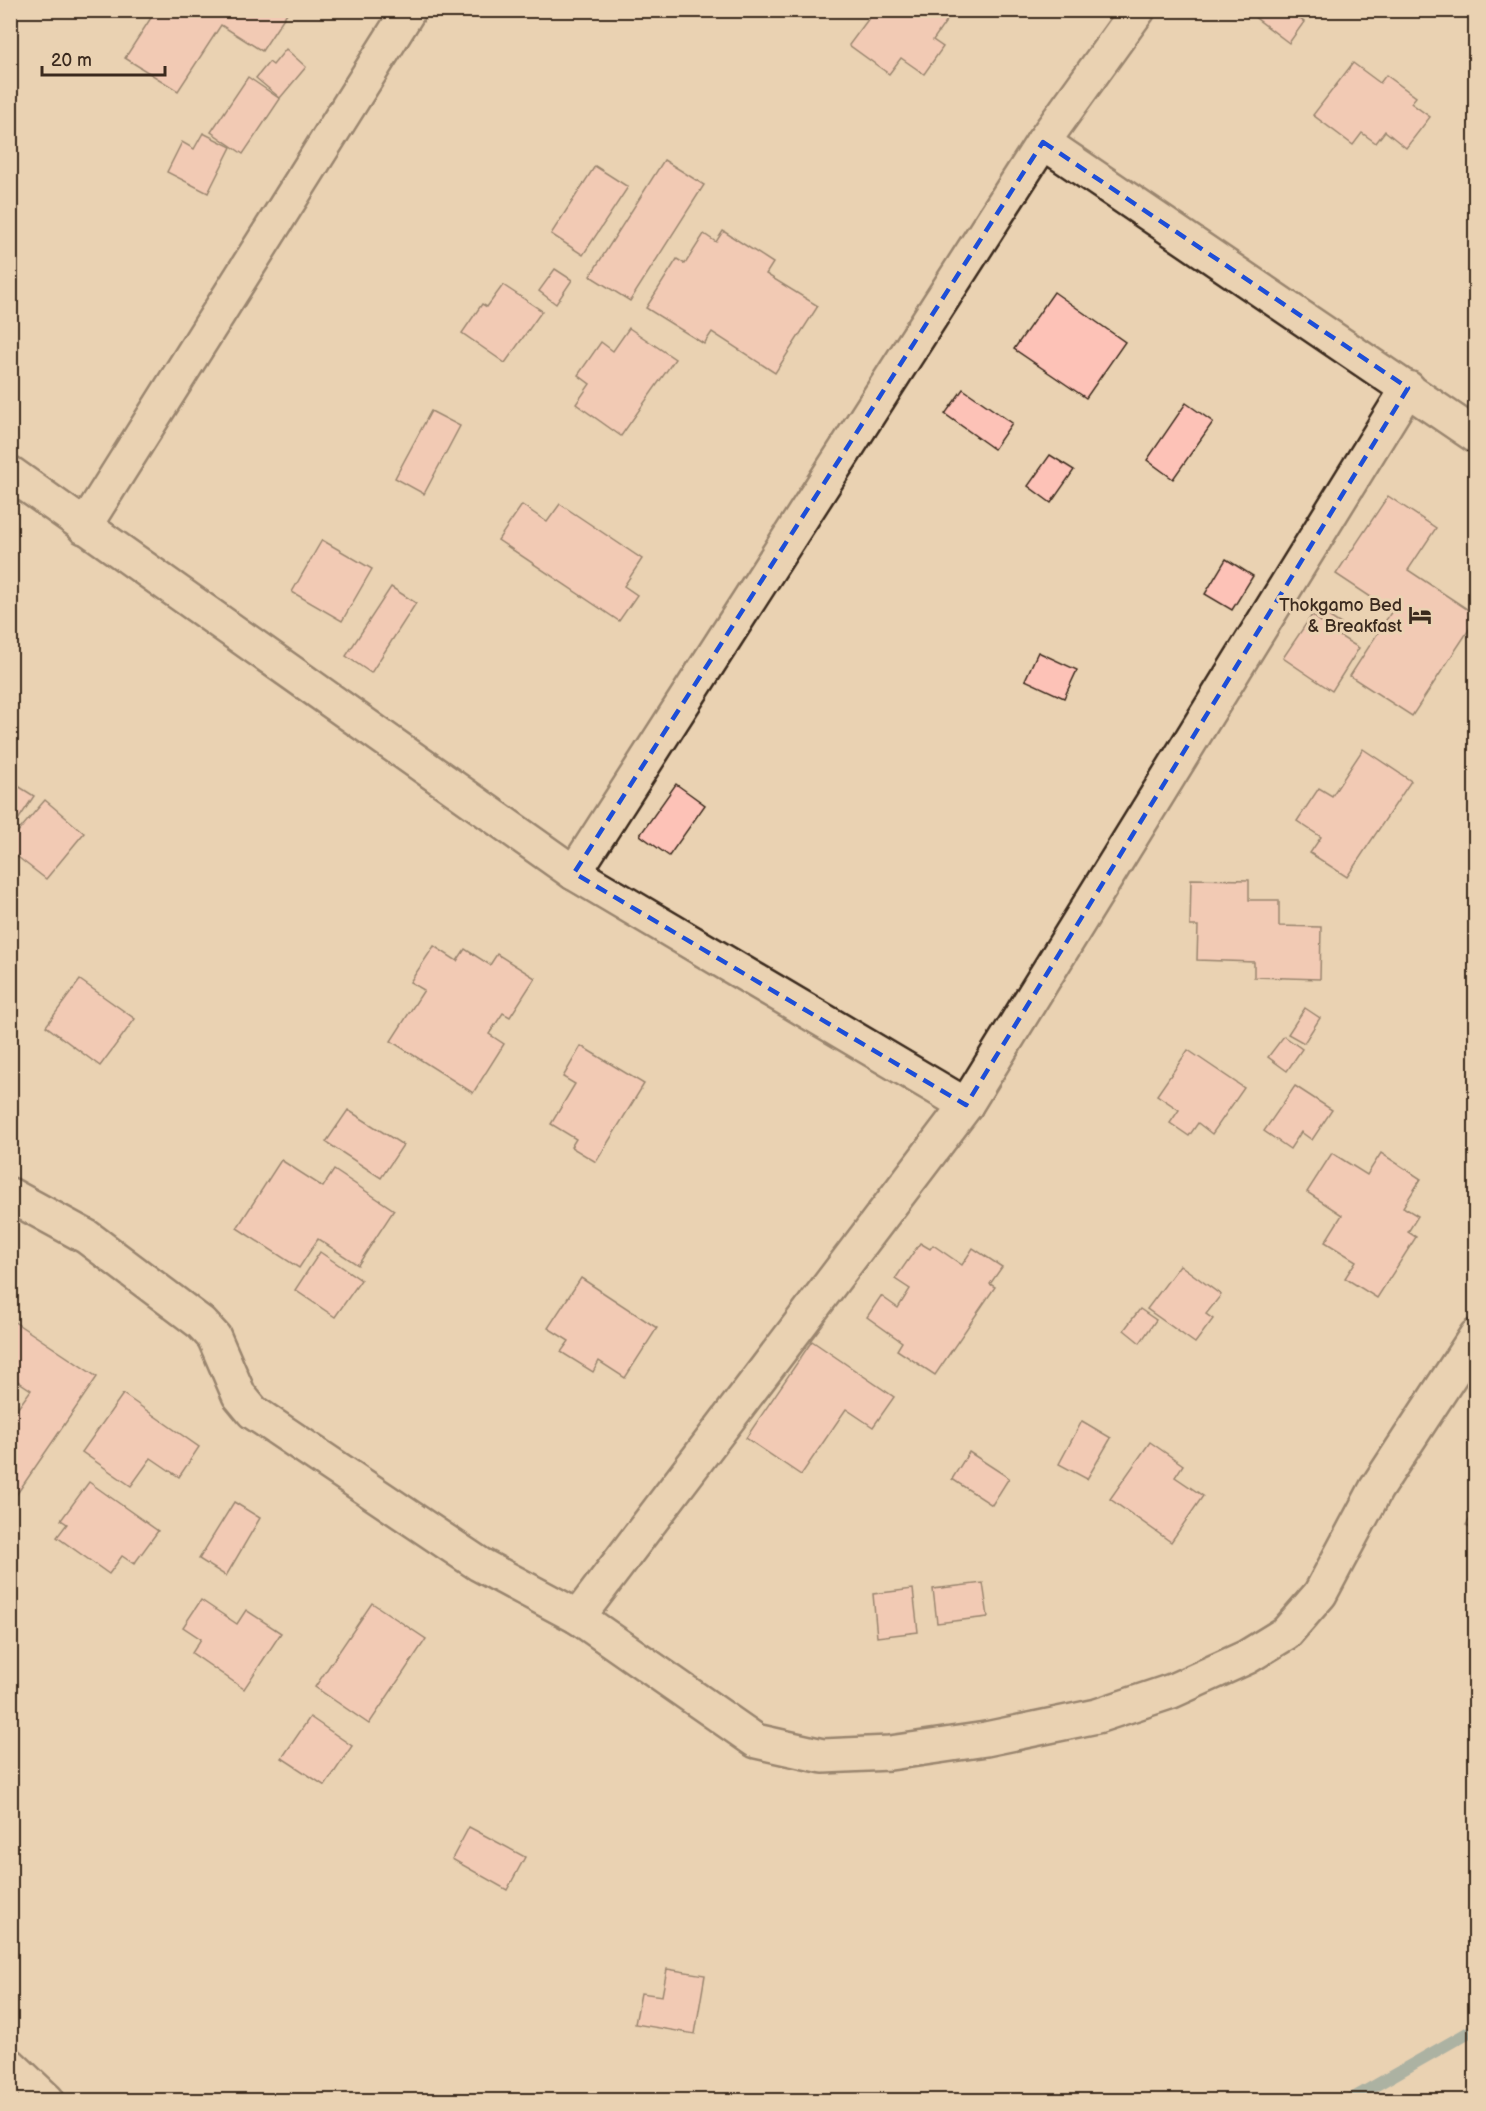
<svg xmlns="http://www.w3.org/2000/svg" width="1486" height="2111" font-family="'Balsamiq Sans',sans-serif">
<rect width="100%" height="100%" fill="#ead2b2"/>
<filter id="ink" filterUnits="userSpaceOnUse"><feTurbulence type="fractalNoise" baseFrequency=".0167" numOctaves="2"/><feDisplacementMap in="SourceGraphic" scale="12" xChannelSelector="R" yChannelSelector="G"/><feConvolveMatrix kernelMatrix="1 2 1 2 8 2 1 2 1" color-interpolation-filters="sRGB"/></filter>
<g filter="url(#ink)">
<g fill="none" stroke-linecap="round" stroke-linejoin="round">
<polyline stroke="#638c8f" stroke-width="12" points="1350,2100 1476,2028"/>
</g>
<g fill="#fdc2b7" stroke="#3b2a1e" stroke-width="1.5">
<polygon points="156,10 289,10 262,51 221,25 178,91 125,58"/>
<polygon points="875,10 954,10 933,40 943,47 924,74 901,58 889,74 849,45"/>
<polygon points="1245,10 1288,10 1304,22 1289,43"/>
<polygon points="286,49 306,67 280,98 256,78 269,62 273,65"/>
<polygon points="1353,63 1380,83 1386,75 1416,97 1411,103 1430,117 1406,148 1385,131 1376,143 1362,133 1353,145 1313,115"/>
<polygon points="248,77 280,99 243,154 211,132"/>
<polygon points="203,133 231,147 208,193 167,172 182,142 194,149"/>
<polygon points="664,160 704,185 630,301 590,276"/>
<polygon points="595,166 628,187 583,255 551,234"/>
<polygon points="723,231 773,263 766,274 818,306 775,373 712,332 704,344 646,308 677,259 685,264 704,234 716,242"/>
<polygon points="555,269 572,280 556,304 539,291"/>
<polygon points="503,285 542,311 505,363 462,333 482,304 487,307"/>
<polygon points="1054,292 1125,342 1086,398 1014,349"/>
<polygon points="629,328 675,359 621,436 576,404 590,384 578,375 601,342 613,351"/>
<polygon points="963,389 1012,423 994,449 945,414"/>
<polygon points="1186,403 1213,422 1173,479 1147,460"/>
<polygon points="431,411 460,426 424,494 395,478"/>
<polygon points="1050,455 1074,470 1051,503 1028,486"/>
<polygon points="1388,496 1436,528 1408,570 1476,615 1476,619 1412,716 1350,676 1392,611 1336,574"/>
<polygon points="560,504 642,559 624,586 637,595 619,621 498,540 522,505 547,522"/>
<polygon points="322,540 372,569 342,621 292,592"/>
<polygon points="1226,559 1253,576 1232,610 1205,594"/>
<polygon points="391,587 416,603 371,673 346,656"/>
<polygon points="1325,614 1344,626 1338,635 1359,648 1332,691 1283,658 1312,615 1321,622"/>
<polygon points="1038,652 1077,670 1064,698 1025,680"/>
<polygon points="1363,749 1411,781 1347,877 1310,853 1321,837 1297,821 1319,788 1332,796"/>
<polygon points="10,781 34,796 14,826 10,824"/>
<polygon points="676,784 705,805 669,856 640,835"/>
<polygon points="45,800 84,833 46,879 10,851 10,841"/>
<polygon points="1191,879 1249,880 1249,900 1279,900 1279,926 1321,927 1320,979 1254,977 1254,962 1197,960 1198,926 1190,926"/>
<polygon points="434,946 457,961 465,949 490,965 497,954 535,978 510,1017 503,1013 489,1034 504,1044 473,1093 391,1041 424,990 410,982"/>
<polygon points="80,980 135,1019 100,1066 46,1026"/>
<polygon points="1305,1008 1320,1018 1304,1043 1288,1034"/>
<polygon points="1284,1036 1302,1049 1287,1071 1268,1057"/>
<polygon points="581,1046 644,1084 596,1162 571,1147 576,1139 551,1124 575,1084 563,1077"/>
<polygon points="1188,1050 1244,1088 1212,1134 1198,1123 1189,1136 1170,1123 1179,1110 1157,1095"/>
<polygon points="1295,1086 1332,1110 1312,1140 1301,1132 1290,1149 1264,1131"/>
<polygon points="348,1110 403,1145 381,1178 326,1142"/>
<polygon points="1332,1153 1367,1175 1381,1153 1421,1179 1403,1207 1418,1216 1408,1232 1416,1237 1377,1298 1345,1278 1356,1261 1325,1242 1342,1215 1307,1192"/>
<polygon points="281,1160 323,1187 334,1170 394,1210 358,1265 318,1239 299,1268 237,1228"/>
<polygon points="920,1243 930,1249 933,1245 962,1265 973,1248 1002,1267 990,1284 995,1287 935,1375 897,1350 902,1342 867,1317 881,1296 898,1308 910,1289 895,1279"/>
<polygon points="320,1252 361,1280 335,1317 295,1290"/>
<polygon points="1180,1265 1221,1295 1206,1314 1213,1319 1195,1343 1147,1309"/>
<polygon points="581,1278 657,1328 625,1378 599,1361 593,1372 561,1352 569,1341 548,1328"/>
<polygon points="1140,1309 1156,1320 1140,1343 1124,1330"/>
<polygon points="10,1319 97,1377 10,1504 10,1419 31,1390 10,1376"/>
<polygon points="812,1341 894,1397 873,1427 846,1409 801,1475 746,1438"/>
<polygon points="123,1394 199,1447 179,1477 151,1458 131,1486 82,1452"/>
<polygon points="1082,1421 1111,1438 1087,1479 1059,1464"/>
<polygon points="1150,1442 1183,1465 1175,1477 1203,1496 1171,1542 1110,1499"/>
<polygon points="969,1452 1009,1478 992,1505 952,1479"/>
<polygon points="89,1482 158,1531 134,1564 122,1556 109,1574 57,1537 67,1524 61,1520"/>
<polygon points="234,1502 260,1518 226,1576 199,1559"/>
<polygon points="1476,1509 1476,1531 1466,1525"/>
<polygon points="983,1583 988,1617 937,1623 933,1589"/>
<polygon points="913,1589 918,1632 877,1637 873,1594"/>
<polygon points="201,1600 237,1624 246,1610 281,1633 244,1689 192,1653 201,1639 183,1627"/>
<polygon points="372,1603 426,1639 369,1724 315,1687"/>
<polygon points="310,1717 352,1746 325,1786 282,1758"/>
<polygon points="469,1827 525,1857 507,1890 452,1859"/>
<polygon points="667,1969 705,1975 695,2034 635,2024 641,1993 662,1996"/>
</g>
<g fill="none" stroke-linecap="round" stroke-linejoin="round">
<g stroke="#3b2a1e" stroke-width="38">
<g id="minor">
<polyline points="1043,142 1476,436"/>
<polyline points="10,473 574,873 966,1105"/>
<polyline points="84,527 409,10"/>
<polyline points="574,873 1043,142 1138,10"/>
<polyline points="10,1195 87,1237 201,1323 214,1337 239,1395 253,1412 479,1564 578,1617 756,1741 823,1756 890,1753 986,1739 1097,1716 1172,1691 1247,1657 1286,1633 1320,1594 1376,1489 1476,1336"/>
<polyline points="578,1617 966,1105 1408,388"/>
</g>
</g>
<g stroke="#3b2a1e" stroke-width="38">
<polyline id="highway" points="10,2065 47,2100"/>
</g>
<use href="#minor" stroke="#ead2b2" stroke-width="33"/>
<use href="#highway" stroke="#ead2b2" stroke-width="33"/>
</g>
</g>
<path d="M0 0H1486V2111H0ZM1043,142L1408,388L966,1105L574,873Z" fill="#ead2b2" fill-opacity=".55" fill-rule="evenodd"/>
<path fill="none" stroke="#1d4ed8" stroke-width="4.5" stroke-dasharray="12 8" stroke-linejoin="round" d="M1043,142L1408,388L966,1105L574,873Z"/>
<defs>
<g id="hotel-bare" transform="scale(1.8)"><path d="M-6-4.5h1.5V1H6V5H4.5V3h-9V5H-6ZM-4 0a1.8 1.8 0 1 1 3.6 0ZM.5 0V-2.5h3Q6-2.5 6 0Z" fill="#3b2a1e" stroke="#ead2b2" stroke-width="2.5" paint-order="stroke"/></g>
</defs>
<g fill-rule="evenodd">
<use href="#hotel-bare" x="1420" y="615"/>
</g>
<g text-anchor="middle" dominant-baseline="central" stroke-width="6" stroke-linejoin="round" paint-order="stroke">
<g font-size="18" fill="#3b2a1e" stroke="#ead2b2" text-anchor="end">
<text x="1402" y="605">Thokgamo Bed<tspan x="1402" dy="21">&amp; Breakfast</tspan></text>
</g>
</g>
<rect width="1486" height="2111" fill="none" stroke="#ead2b2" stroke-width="36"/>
<rect x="18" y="18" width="1450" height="2075" fill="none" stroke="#3b2a1e" stroke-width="2" filter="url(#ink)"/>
<path d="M42 66v9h123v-9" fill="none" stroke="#3b2a1e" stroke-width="3"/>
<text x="51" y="66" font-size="18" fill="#3b2a1e" stroke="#ead2b2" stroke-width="4.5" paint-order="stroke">20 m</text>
</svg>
